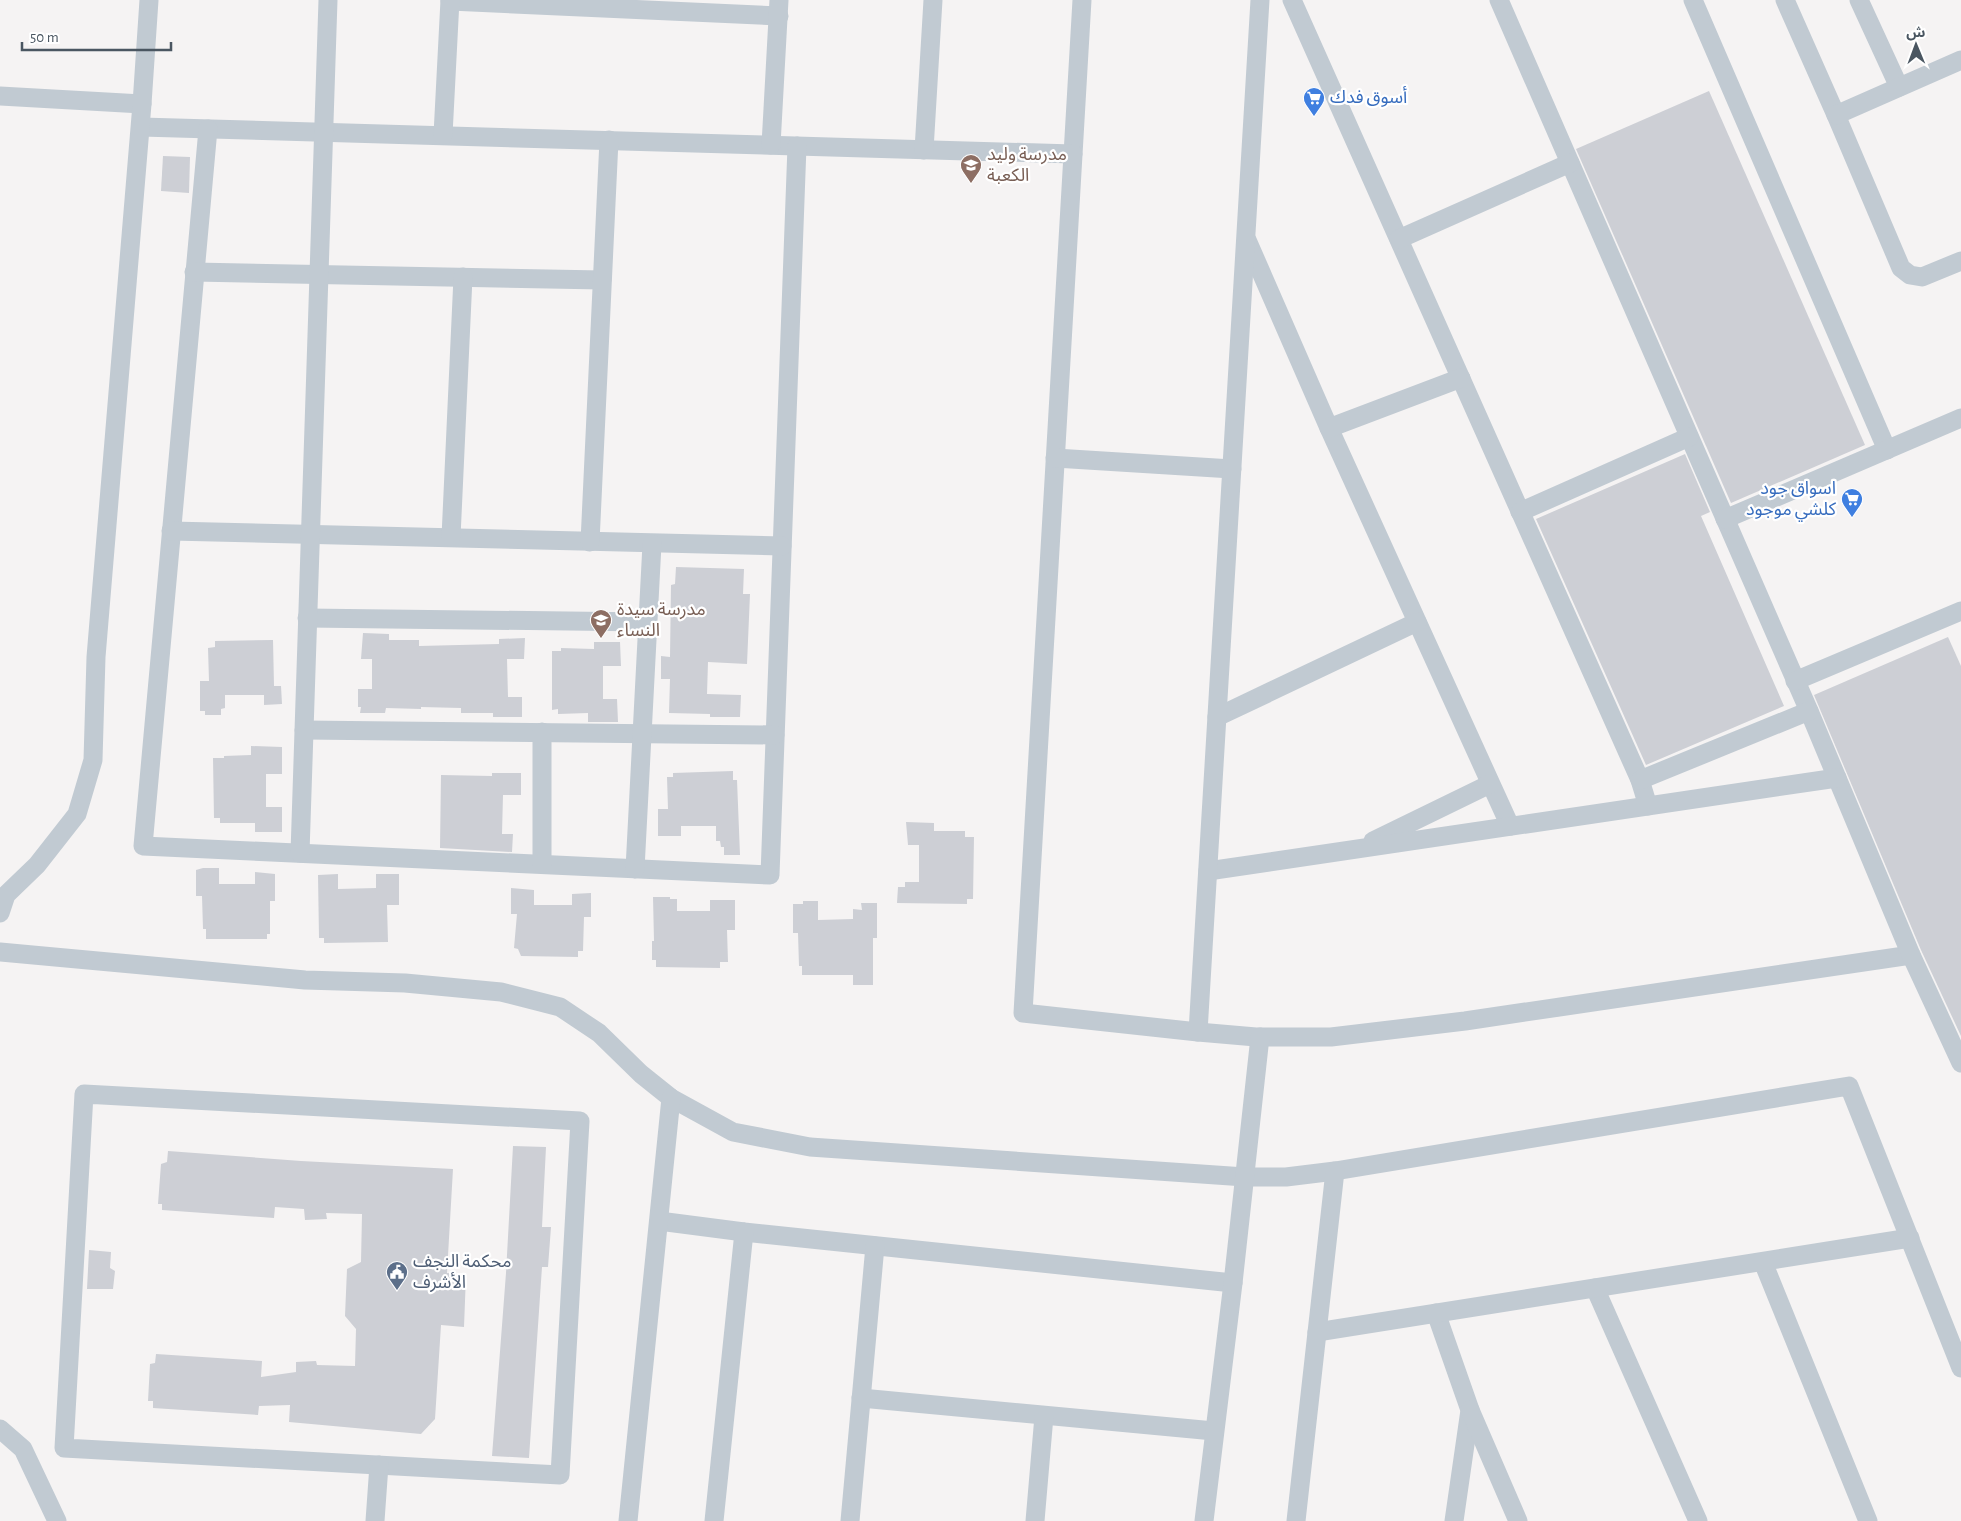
<svg xmlns="http://www.w3.org/2000/svg" width="1961" height="1521" font-family="'Alegreya Sans','Noto Sans Arabic',sans-serif">
<rect width="100%" height="100%" fill="#f5f3f3"/>
<g fill="#cdcfd5">
<polygon points="1709,91 1865,445 1731,503 1576,149"/>
<polygon points="163,156 190,157 189,193 161,191"/>
<polygon points="1685,454 1710,512 1701,516 1784,706 1646,765 1536,519"/>
<polygon points="676,567 744,569 743,594 750,594 747,664 708,662 707,694 741,695 740,717 710,717 710,714 669,713 670,679 661,679 661,656 670,657 671,585 675,584"/>
<polygon points="363,633 389,634 389,640 419,640 419,646 499,644 499,639 525,638 524,659 507,659 508,697 522,697 522,717 493,717 493,713 461,713 461,708 421,707 421,709 386,708 385,713 360,713 361,707 358,707 358,689 372,689 372,659 361,659"/>
<polygon points="1948,637 1961,666 1961,1036 1921,950 1814,695"/>
<polygon points="273,640 274,686 281,686 282,704 264,705 264,695 225,695 225,708 221,709 221,715 205,715 205,711 200,711 200,681 209,681 208,648 215,647 215,641"/>
<polygon points="594,642 620,642 621,666 603,666 603,699 617,699 618,722 588,722 588,713 558,714 558,709 552,710 552,651 561,651 561,648 594,649"/>
<polygon points="251,746 282,747 282,774 266,774 266,807 282,807 282,832 255,832 255,823 220,823 220,818 214,818 213,758 224,758 224,756 251,755"/>
<polygon points="733,771 733,780 737,780 740,855 724,855 724,847 721,847 720,841 716,841 716,826 681,826 681,836 658,836 658,809 668,809 667,777 673,777 673,773"/>
<polygon points="492,773 521,773 521,795 503,795 502,834 513,834 512,852 440,848 441,775 492,776"/>
<polygon points="906,822 934,823 934,831 965,831 965,837 974,837 973,899 967,899 967,904 897,903 898,887 905,887 905,882 919,882 919,845 908,845"/>
<polygon points="203,868 219,868 219,884 255,884 255,872 275,874 275,901 270,901 270,934 267,934 267,939 206,939 206,929 203,929 202,896 196,896 196,870"/>
<polygon points="338,874 338,889 376,888 376,874 399,874 399,905 387,905 388,942 324,943 324,938 319,938 318,875"/>
<polygon points="511,888 534,890 534,905 572,905 572,894 591,893 591,917 584,917 583,951 578,951 578,957 521,956 518,949 514,948 517,914 511,914"/>
<polygon points="653,897 670,897 670,899 677,899 677,911 710,911 710,900 735,900 735,930 727,930 728,962 720,962 720,968 656,967 656,960 652,960 652,941 654,941"/>
<polygon points="803,901 818,901 818,920 853,919 853,909 862,910 861,903 877,903 877,938 873,938 873,985 853,985 853,975 802,975 802,966 799,966 798,933 793,933 793,904 803,904"/>
<polygon points="513,1146 546,1147 542,1227 551,1227 548,1267 542,1267 529,1458 492,1456 506,1273"/>
<polygon points="168,1151 301,1161 453,1169 447,1273 466,1275 464,1327 441,1325 435,1419 421,1434 289,1422 290,1405 259,1406 258,1415 153,1408 153,1401 148,1401 150,1364 155,1363 156,1354 262,1361 261,1377 296,1372 296,1362 316,1361 317,1365 355,1366 356,1329 345,1316 347,1269 361,1262 362,1214 326,1213 327,1219 305,1220 304,1209 275,1207 274,1218 162,1210 162,1204 158,1204 161,1164 167,1162"/>
<polygon points="89,1250 111,1252 110,1268 115,1271 113,1289 87,1289"/>
</g>
<g fill="none" stroke-linecap="round" stroke-linejoin="round">
<g stroke="#c1cad2" stroke-width="19">
<polyline points="1082,0 1023,1013 1198,1032 1256,1037 1331,1037 1465,1021 1911,955"/>
<polyline points="1292,0 1640,780 1648,806"/>
<polyline points="1499,0 1809,711 1911,955 1961,1063"/>
<polyline points="1693,0 1887,450"/>
<polyline points="1785,0 1836,115 1901,268 1910,275 1922,277 1961,261"/>
<polyline points="1859,0 1899,87"/>
<polyline points="450,1 779,16"/>
<polyline points="0,96 142,104"/>
<polyline points="1836,115 1961,60"/>
<polyline points="141,127 1073,154"/>
<polyline points="208,129 143,846 770,875 797,146"/>
<polyline points="443,135 450,0"/>
<polyline points="771,145 779,0"/>
<polyline points="924,150 933,0"/>
<polyline points="1399,239 1570,163"/>
<polyline points="1247,240 1329,428 1510,826"/>
<polyline points="194,272 602,280"/>
<polyline points="1329,428 1461,378"/>
<polyline points="1055,458 1232,469"/>
<polyline points="1520,512 1689,437"/>
<polyline points="1725,519 1961,418"/>
<polyline points="171,531 782,546"/>
<polyline points="451,537 463,277"/>
<polyline points="590,542 609,140"/>
<polyline points="307,618 648,622"/>
<polyline points="1795,681 1961,611"/>
<polyline points="1217,717 1417,622"/>
<polyline points="304,730 775,735"/>
<polyline points="542,732 542,864"/>
<polyline points="1640,780 1809,711"/>
<polyline points="1373,841 1490,784"/>
<polyline points="300,853 328,0"/>
<polyline points="635,869 652,544"/>
<polyline points="1208,871 1837,778"/>
<polyline points="0,913 6,895 37,865 77,814 93,760 96,657 142,104 149,0"/>
<polyline points="0,952 305,980 405,983 501,992 560,1007 599,1033 641,1074 671,1098 733,1132 810,1147 1245,1177 1286,1177 1335,1171 1849,1086 1961,1368"/>
<polyline points="1198,1032 1260,0"/>
<polygon points="84,1094 580,1121 560,1475 64,1448"/>
<polyline points="659,1221 744,1232 1233,1283"/>
<polyline points="1763,1262 1868,1521"/>
<polyline points="1595,1288 1698,1521"/>
<polyline points="1436,1313 1470,1410 1454,1521"/>
<polyline points="1317,1332 1910,1238"/>
<polyline points="861,1398 1214,1431"/>
<polyline points="1470,1410 1518,1521"/>
<polyline points="0,1429 23,1449 57,1521"/>
<polyline points="375,1521 379,1465"/>
<polyline points="628,1521 671,1098"/>
<polyline points="714,1521 744,1232"/>
<polyline points="850,1521 875,1246"/>
<polyline points="1035,1521 1044,1416"/>
<polyline points="1204,1521 1233,1283 1260,1037"/>
<polyline points="1296,1521 1335,1171"/>
</g>
</g>
<defs>
<g id="supermarket-pin" transform="scale(1.125)"><path d="M0 17L-7.5 6A9.5 9.5 0 1 1 7.5 6Z" fill="#3f7fe0" stroke="#fff"/><path d="M-6-5.5h2.5l.6 2H6L4.5 2H-2.5L-4.4-4H-6ZM-1.5 3.2a1.3 1.3 0 1 0 .1 0ZM3 3.2a1.3 1.3 0 1 0 .1 0Z" fill="#fff"/></g>
<g id="school-pin" transform="scale(1.125)"><path d="M0 17L-7.5 6A9.5 9.5 0 1 1 7.5 6Z" fill="#8d6e63" stroke="#fff"/><path d="M0-5L7-2L0 1L-7-2ZM-4 1L0 2.5L4 1V4Q0 6-4 4Z" fill="#fff"/></g>
<g id="civic-pin" transform="scale(1.125)"><path d="M0 17L-7.5 6A9.5 9.5 0 1 1 7.5 6Z" fill="#5c6f8a" stroke="#fff"/><path d="M-.6-6.5H3V-4.5H.6V-3L4-1V1h2V6H-6V1h2V-1L-.6-3ZM-1.2 2.5V6h2.4V2.5Z" fill="#fff"/></g>
</defs>
<g fill-rule="evenodd">
<use href="#supermarket-pin" x="1314" y="98"/>
<use href="#school-pin" x="971" y="165"/>
<use href="#supermarket-pin" x="1852" y="499"/>
<use href="#school-pin" x="601" y="620"/>
<use href="#civic-pin" x="397" y="1272"/>
</g>
<g text-anchor="middle" dominant-baseline="central" stroke-width="4.5" stroke-linejoin="round" paint-order="stroke">
<g font-size="18" fill="#366cbe" stroke="#fff" text-anchor="start">
<text x="1330" y="98">أسوق فدك</text>
<text x="1836" y="489" text-anchor="end">اسواق جود<tspan x="1836" dy="21">كلشي موجود</tspan></text>
</g>
<g font-size="18" fill="#785e54" stroke="#fff" text-anchor="start">
<text x="987" y="155">مدرسة وليد<tspan x="987" dy="21">الكعبة</tspan></text>
<text x="617" y="610">مدرسة سيدة<tspan x="617" dy="21">النساء</tspan></text>
</g>
<g font-size="18" fill="#4e5e75" stroke="#fff" text-anchor="start">
<text x="413" y="1262">محكمة النجف<tspan x="413" dy="21">الأشرف</tspan></text>
</g>
</g>
<g transform="translate(1916 45) rotate(359)" stroke="#ffffff" stroke-width="4" paint-order="stroke">
<path d="M0-4L9 19L0 12L-9 19Z" fill="#4a5661"/>
<text y="-8" font-size="14" font-weight="bold" text-anchor="middle" fill="#4a5661">ش</text>
</g>
<path d="M22 42v8h149v-8" fill="none" stroke="#4a5661" stroke-width="2.5"/>
<text x="30" y="42" font-size="15" fill="#4a5661" stroke="#ffffff" stroke-width="4" paint-order="stroke">50 m</text>
</svg>
